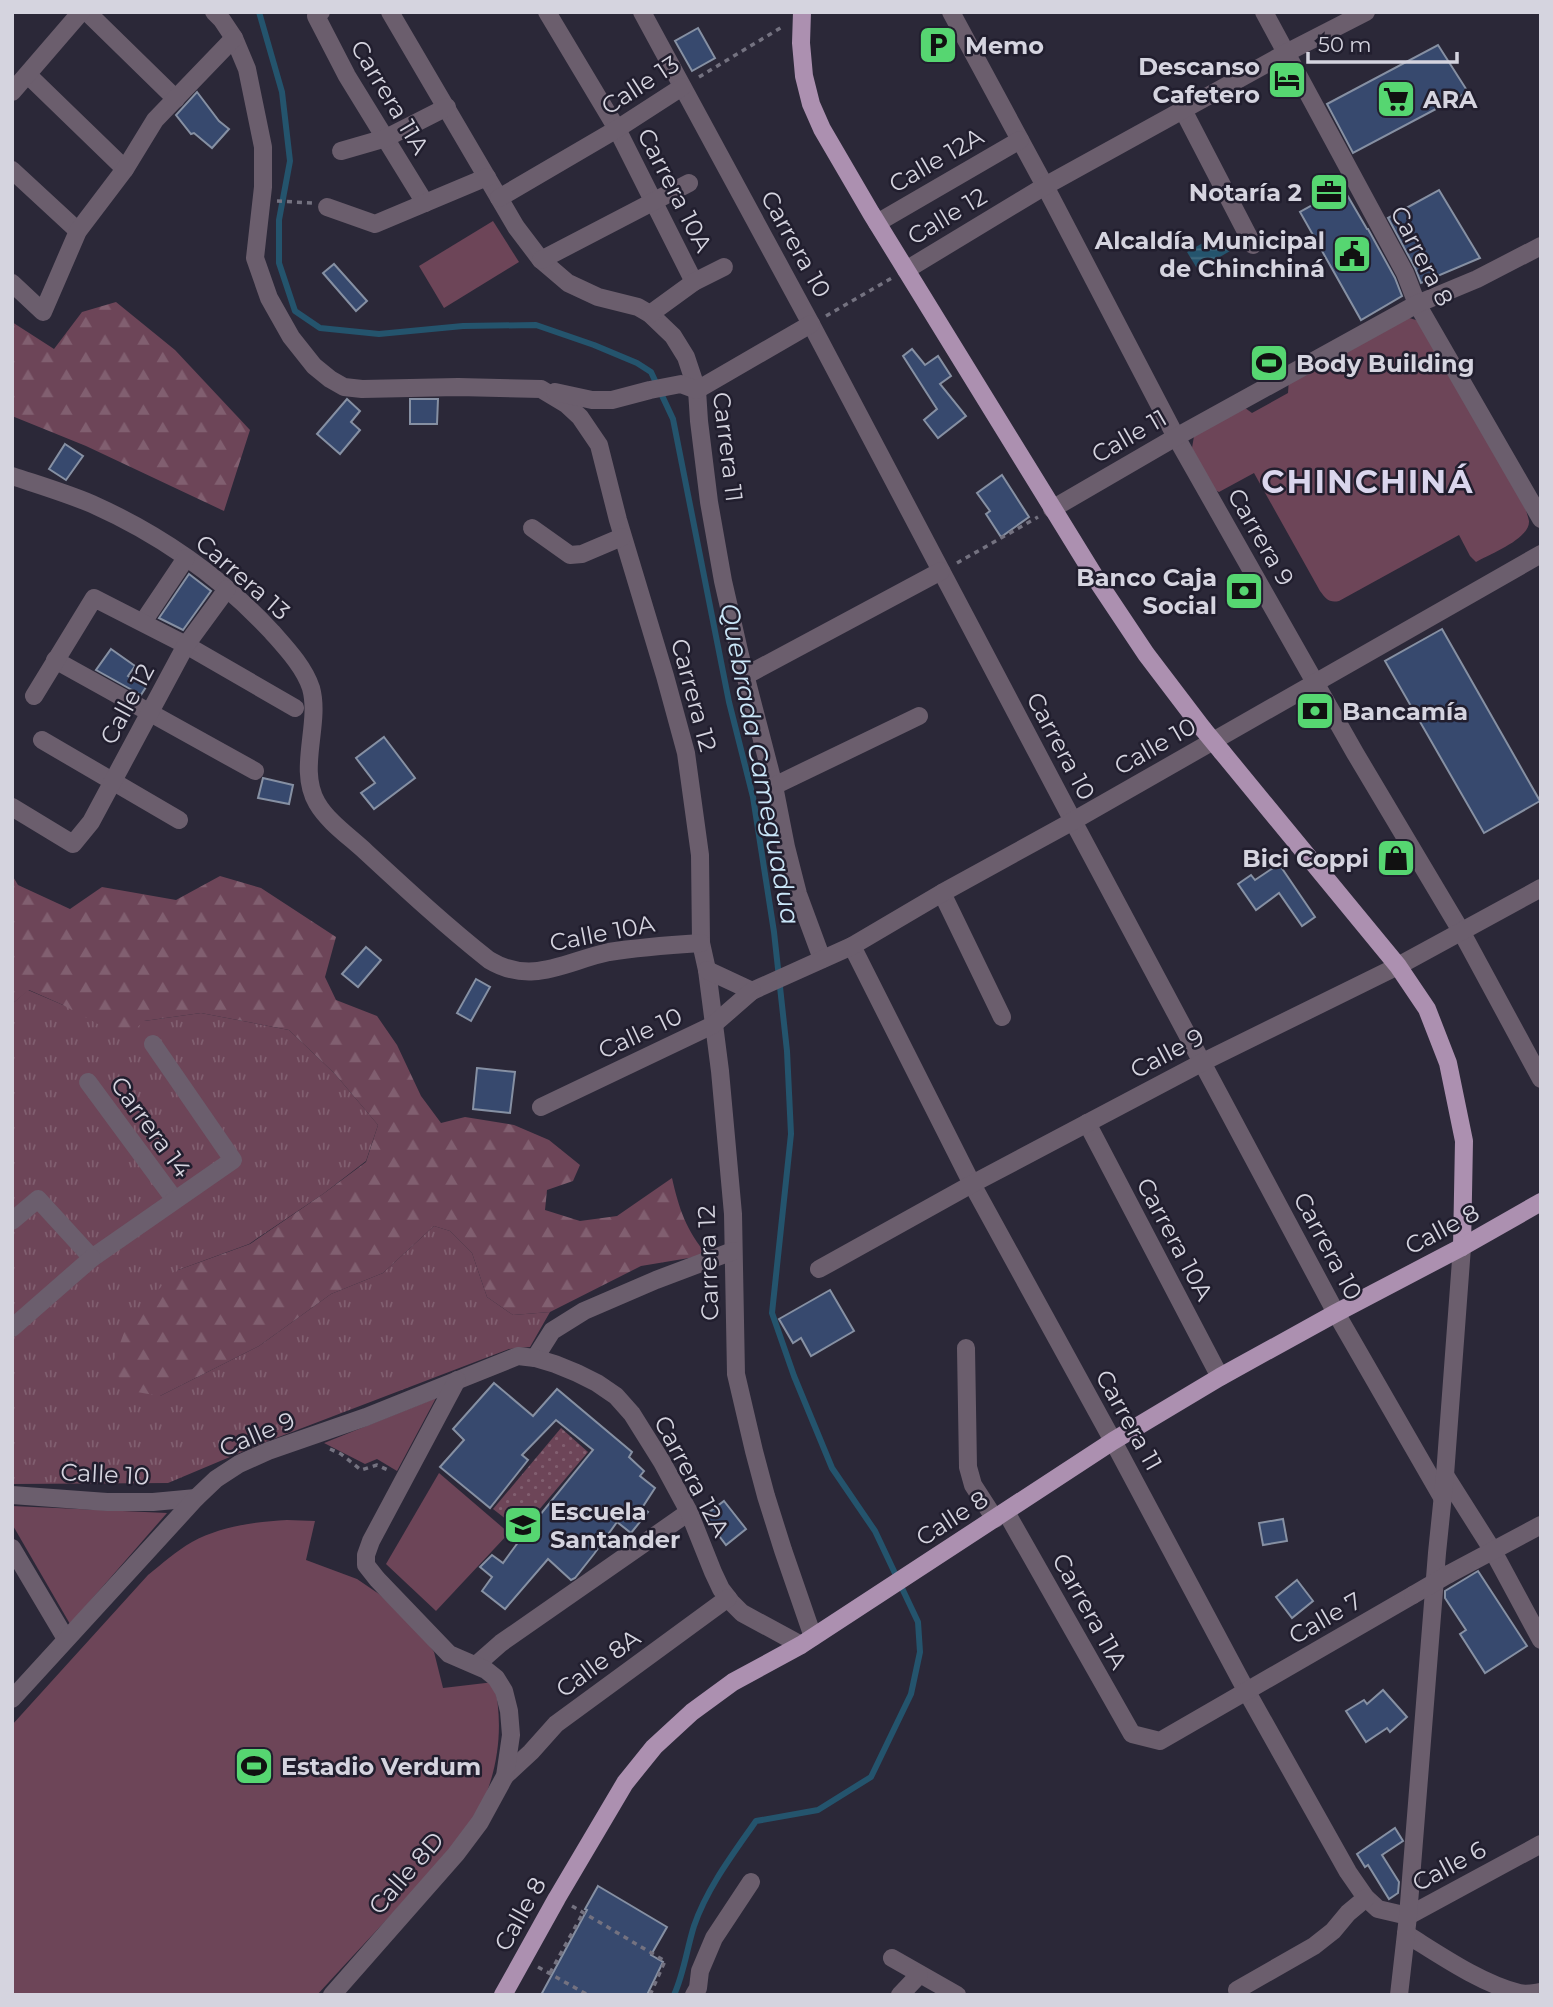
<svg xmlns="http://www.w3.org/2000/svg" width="1553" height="2007" font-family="Montserrat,sans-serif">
<defs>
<pattern id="grass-tufts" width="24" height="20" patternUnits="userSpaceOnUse" patternTransform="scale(1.75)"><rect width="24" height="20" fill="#6d4558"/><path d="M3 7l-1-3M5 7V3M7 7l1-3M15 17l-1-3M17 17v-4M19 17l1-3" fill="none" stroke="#815f70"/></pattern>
<pattern id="forest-firs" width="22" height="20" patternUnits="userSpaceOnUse" patternTransform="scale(1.75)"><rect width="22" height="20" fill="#6d4558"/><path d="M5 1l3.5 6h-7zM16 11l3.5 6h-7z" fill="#815f70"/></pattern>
<pattern id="garden-dots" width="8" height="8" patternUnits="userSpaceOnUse" patternTransform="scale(1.75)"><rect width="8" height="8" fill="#6d4558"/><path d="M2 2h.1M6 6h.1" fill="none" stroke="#815f70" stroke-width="1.8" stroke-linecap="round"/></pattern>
<pattern id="water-rules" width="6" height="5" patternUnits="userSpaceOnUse" patternTransform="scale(1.75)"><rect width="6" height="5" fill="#24546d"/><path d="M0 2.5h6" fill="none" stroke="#436c81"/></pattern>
</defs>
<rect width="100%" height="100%" fill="#2b2838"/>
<polygon fill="url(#grass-tufts)" points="28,990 63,1005 144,1021 201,1013 289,1030 335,1074 378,1125 366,1161 323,1194 249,1244 178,1270 160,1396 259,1346 331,1294 383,1273 434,1226 450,1231 472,1253 487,1297 513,1315 550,1312 530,1347 509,1349 263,1443 168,1483 12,1484 12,1004"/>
<g fill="url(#forest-firs)">
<polygon points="116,302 175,350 250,430 224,511 86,446 12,416 12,322 54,349 82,312"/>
<path d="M12,875L18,885L70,909L102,887L176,900L220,876L261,888L336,937L325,977L336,1000L377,1016L397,1045L421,1096L441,1123L465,1117L514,1125L549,1140L580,1165L573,1181L547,1190L545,1210L580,1221L617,1216L672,1178C679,1209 686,1230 707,1255L641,1266L550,1312L513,1315L487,1297L472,1253L450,1231L434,1226L383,1273L331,1294L259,1346L160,1396L131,1391L111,1368L129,1319L178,1270L250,1244L323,1194L366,1162L378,1125L335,1074L289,1030L201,1013L144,1021L125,1039L63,1005L29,990L12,1004Z"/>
</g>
<g fill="#6d4558">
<polygon points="493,221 519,262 444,308 419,266"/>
<path d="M1406,317L1416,320L1429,332L1526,510C1526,510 1529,520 1529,521C1530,539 1490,554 1476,562L1470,556L1459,535L1339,601C1329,603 1326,599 1320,591L1254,473L1219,492L1213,489L1192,448L1194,436L1241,405L1252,413L1288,393L1289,378Z"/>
<polygon points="436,1398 397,1471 377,1459 365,1464 324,1443"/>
<polygon points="439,1473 509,1533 436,1611 386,1564"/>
<polygon points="12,1506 167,1513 70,1624 12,1524"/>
<path d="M287,1520L315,1521L306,1560L357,1579L379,1594L420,1632L434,1652L443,1688L494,1682C507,1739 494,1796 459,1843C444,1862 424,1879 408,1897C377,1930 347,1962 317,1995H12V1725L148,1575C162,1564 176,1551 192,1542C221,1526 255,1522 287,1520Z"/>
</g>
<polygon fill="url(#garden-dots)" points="561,1428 588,1452 521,1531 493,1509"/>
<polygon fill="url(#water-rules)" points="1220,233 1230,251 1198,270 1187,252"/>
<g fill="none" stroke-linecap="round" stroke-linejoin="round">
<path stroke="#24546d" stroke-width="6" d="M259,12L282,92L290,161L279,220V263L295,311L320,328L379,334L463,326L536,325L594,345L637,363L651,372L673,419L729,702L753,797L774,932L787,1051L791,1134L772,1313L794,1376L832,1468L875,1531L918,1622L920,1652L911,1694L871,1777L818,1810L756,1821C733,1854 707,1888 694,1926C687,1948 684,1973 674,1995"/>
</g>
<g fill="#37496e" stroke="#8690a3" stroke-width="2">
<polygon points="698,28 715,58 692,71 675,41"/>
<polygon points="1438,45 1468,92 1353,153 1327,104"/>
<polygon points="197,92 219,121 229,129 212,148 194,133 191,134 176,115"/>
<polygon points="1343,188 1367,229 1368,229 1395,278 1402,296 1361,320 1300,212"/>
<polygon points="1439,190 1480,258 1421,283 1415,268 1388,218"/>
<polygon points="334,264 367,301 356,311 323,273"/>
<polygon points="912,349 925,365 938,356 951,376 940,384 966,416 938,438 924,420 937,409 903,356"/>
<polygon points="347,399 360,411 351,422 360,430 340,454 317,434"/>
<polygon points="410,399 438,399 437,424 410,424"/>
<polygon points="65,444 83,456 66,480 49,469"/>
<polygon points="1002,475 1029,517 1001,537 986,514 990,511 977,493"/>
<polygon points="189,574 211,591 183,630 159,618"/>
<polygon points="1442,629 1540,801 1484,833 1385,661"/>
<polygon points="111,649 135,666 128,676 146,687 141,695 96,670"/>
<polygon points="384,737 415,778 374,809 361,793 375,783 356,758"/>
<polygon points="263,778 293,785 289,804 258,798"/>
<polygon points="1279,864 1315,917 1302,926 1279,893 1256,910 1238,884 1251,875 1255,880"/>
<polygon points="366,947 381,960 358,987 342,974"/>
<polygon points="476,979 490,987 471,1021 457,1013"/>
<polygon points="477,1068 515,1072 510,1113 473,1109"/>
<polygon points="830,1290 854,1331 811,1356 801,1338 793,1343 779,1319"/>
<polygon points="494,1383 533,1416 557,1389 632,1452 629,1457 644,1471 640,1476 655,1488 642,1508 648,1512 631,1533 617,1522 594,1554 575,1578 571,1580 548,1559 505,1609 482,1591 492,1577 480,1567 492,1555 503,1563 522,1537 593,1450 556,1420 522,1455 528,1460 490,1508 440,1467 464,1440 453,1429"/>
<polygon points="724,1501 746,1529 726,1545 704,1516"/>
<polygon points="1283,1519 1287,1541 1263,1545 1259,1523"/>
<polygon points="1478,1571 1527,1646 1485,1673 1460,1634 1466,1630 1445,1598 1445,1591"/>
<polygon points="1297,1580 1313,1601 1292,1618 1276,1597"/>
<polygon points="1383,1690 1407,1717 1390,1732 1387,1728 1366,1742 1346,1711 1364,1700 1367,1704"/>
<polygon points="1395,1828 1403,1841 1382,1855 1399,1882 1398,1893 1389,1899 1368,1865 1365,1867 1357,1854"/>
<polygon points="598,1886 667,1927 651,1955 663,1962 647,1995 541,1995 587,1910 585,1909"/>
</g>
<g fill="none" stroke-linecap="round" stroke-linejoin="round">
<g stroke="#747280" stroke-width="3.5" stroke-dasharray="5 5" stroke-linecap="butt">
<polyline points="699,77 782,27"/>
<polyline points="277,201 312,203"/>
<polyline points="826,316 892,278"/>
<polyline points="957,563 1038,517"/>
<polyline points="330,1449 341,1454 361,1470 377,1465 388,1470"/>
<polyline points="572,1906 665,1961 650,1995"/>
<polyline points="538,1967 588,1995"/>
<polyline points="550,1973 583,1913"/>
</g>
<g stroke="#6b5e6d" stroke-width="18">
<polyline points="87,12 176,99"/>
<polyline points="214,12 222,20 234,38 247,69 263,147 263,187 255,258 269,298 291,337 314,366 330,379 344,387 362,389 458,387 541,389 566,404 580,417 599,445 618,520 665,676 686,753 700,855 701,943 707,970 720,1071 733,1214 736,1374 754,1451 766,1496 783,1550 813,1637"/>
<polyline points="321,12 316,16 347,76 425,203"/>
<polyline points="390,12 516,227 541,260 568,283 598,297 638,307 650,314 673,336 686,357 697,390 699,421 709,502 723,581 740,655 774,786 786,847 798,894 822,959"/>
<polyline points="547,12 617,129 694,282"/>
<polyline points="642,12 811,324 1073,821 1336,1313 1443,1499"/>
<polyline points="951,12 1045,186 1176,437 1355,753 1461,931 1541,1079"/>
<polyline points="1264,12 1405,273 1417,304 1541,519"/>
<polyline points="28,75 125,169"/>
<polyline points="12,92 81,12"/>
<polyline points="1183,110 1253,245"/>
<polyline points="341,151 386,138 447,107"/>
<polyline points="12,170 78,231"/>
<polyline points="499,198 617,129 682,87"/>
<polyline points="327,207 375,224 487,177"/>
<polyline points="877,223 1020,140"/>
<polyline points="541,260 689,183"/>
<polyline points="906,270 1045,186 1286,53 1366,12"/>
<polyline points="12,283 43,312 78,231 125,169 155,120 234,38"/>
<polyline points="650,314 694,282 724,267"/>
<polyline points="555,392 592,400 612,400 650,390 681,384 697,390 811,324"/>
<path d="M12,476C39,485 66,493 92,504C159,534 222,578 272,632C287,649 304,667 311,688C321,724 297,769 317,803C328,822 350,837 366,852C406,889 446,926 489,960C532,986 566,961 609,952C640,947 670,945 701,943"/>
<polyline points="1052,509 1176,437 1417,304 1477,279 1541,246"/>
<polyline points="532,528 570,555 582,554 622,537"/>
<polyline points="143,622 186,558"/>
<polyline points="55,660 255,771"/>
<polyline points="745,676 941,571"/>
<polyline points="34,696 94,598 186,645 295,708"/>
<polyline points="42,740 179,820"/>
<polyline points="774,786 919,716"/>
<polyline points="12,807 73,844 91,822 186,645 227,589"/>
<polyline points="942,893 1002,1017"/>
<polyline points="852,946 972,1184 1113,1441 1247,1692 1348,1872 1366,1898 1378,1909 1408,1916 1541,1844"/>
<polyline points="707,970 752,991 852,946 942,893 1073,821 1541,554"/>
<polyline points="88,1082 175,1200"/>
<polyline points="541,1107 713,1025 752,991"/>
<polyline points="1087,1123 1220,1377"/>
<polyline points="12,1221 38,1199 92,1258 233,1160 153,1044"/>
<polyline points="819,1269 972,1184 1203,1062 1398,966 1541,888"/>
<polyline points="12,1328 92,1258"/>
<polyline points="966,1348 968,1467 973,1485 995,1519"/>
<polyline points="535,1358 552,1331 584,1311 656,1280 733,1251"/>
<polyline points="1445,1475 1493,1551 1541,1640"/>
<polyline points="12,1495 107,1502 153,1502 196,1498"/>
<polyline points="1006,1512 1132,1734 1160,1741 1413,1595"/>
<polyline points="12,1548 66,1639"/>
<polyline points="1449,1574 1541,1525"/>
<polyline points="476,1665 501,1643 689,1512"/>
<polyline points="12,1699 196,1498 216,1479 239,1464 268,1451 366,1417 518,1356 535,1358 555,1364 577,1373 597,1383 616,1396 632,1414 662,1462 689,1512 713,1572 721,1589 731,1602 742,1613 801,1645"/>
<polyline points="505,1776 531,1752 556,1724 728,1598"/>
<path d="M1406,1934C1440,1955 1480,1983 1519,1993C1526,1995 1534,1993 1541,1992"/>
<polyline points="892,1958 957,1995"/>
<polyline points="1237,1990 1314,1946 1333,1931 1348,1913 1366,1898"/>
<polyline points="332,1995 456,1854 480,1822 505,1776 511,1735 509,1711 504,1691 496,1678 486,1670 449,1654 377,1579 366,1565 366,1555 371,1541 457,1380"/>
<polyline points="694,1995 698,1988 700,1971 714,1938 751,1882"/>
<polyline points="900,1995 919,1975"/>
<polyline points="1399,1995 1408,1916 1437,1553 1445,1475 1462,1247"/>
</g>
<g stroke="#ac90b0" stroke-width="18">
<polyline points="802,12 801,43 804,76 811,104 822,129 871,213 1100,585 1146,654 1203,729"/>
<polyline points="1222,752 1398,966 1427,1009 1448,1063 1464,1141 1462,1247"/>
<polyline points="503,1995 557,1898 625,1783 654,1747 692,1712 733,1682 801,1645 1113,1441 1220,1377 1336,1313 1462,1247 1541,1202"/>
</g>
<polyline stroke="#6b5e6d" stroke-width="18" points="1413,1595 1449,1574"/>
<polyline stroke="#ac90b0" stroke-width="18" points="1203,729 1222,752"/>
</g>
<defs>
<g id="parking-square" transform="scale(2.0125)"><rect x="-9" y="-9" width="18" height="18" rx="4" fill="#56d671" stroke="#211e2e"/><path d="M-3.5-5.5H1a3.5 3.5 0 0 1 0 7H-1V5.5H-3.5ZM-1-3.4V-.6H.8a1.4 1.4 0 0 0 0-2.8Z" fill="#111"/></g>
<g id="hotel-square" transform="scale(2.0125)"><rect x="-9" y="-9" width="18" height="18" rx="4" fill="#56d671" stroke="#211e2e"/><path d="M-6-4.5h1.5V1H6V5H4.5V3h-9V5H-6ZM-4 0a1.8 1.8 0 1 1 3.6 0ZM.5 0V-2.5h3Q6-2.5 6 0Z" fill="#111"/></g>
<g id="supermarket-square" transform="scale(2.0125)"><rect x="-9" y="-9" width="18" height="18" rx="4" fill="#56d671" stroke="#211e2e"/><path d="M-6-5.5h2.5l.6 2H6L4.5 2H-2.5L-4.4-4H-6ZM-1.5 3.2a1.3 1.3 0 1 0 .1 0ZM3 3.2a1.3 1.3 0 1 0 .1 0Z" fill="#111"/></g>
<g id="office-square" transform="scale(2.0125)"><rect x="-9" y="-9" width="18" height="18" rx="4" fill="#56d671" stroke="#211e2e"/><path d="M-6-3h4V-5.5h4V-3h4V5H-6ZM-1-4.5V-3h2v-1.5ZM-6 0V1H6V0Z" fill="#111"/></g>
<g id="civic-square" transform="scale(2.0125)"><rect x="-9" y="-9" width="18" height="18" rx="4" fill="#56d671" stroke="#211e2e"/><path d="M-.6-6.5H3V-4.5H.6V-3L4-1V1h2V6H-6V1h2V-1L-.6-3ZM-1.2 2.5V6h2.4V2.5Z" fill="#111"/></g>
<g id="stadium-square" transform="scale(2.0125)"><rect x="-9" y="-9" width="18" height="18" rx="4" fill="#56d671" stroke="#211e2e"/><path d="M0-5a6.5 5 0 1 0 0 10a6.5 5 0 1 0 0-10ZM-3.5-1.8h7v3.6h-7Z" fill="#111"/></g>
<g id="bank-square" transform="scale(2.0125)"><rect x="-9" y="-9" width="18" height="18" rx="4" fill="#56d671" stroke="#211e2e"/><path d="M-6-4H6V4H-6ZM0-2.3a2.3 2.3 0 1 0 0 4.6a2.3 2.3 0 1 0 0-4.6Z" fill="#111"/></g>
<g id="shop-square" transform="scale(2.0125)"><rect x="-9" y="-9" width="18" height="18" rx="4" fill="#56d671" stroke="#211e2e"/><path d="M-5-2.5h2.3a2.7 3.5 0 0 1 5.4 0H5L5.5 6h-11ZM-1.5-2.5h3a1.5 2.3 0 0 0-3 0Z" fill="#111"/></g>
<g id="school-square" transform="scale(2.0125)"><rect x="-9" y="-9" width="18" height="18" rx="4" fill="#56d671" stroke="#211e2e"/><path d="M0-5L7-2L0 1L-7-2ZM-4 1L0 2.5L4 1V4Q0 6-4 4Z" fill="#111"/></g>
</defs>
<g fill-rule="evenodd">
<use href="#parking-square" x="938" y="45"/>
<use href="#hotel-square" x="1287" y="80"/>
<use href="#supermarket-square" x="1396" y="99"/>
<use href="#office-square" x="1329" y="192"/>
<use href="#civic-square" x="1352" y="254"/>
<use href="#stadium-square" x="1269" y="363"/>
<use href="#bank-square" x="1244" y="591"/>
<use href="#bank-square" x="1315" y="711"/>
<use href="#shop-square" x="1396" y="858"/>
<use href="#school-square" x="523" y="1525"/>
<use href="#stadium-square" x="254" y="1766"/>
</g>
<g text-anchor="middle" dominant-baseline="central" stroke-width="5" stroke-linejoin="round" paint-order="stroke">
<g font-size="24" font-weight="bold" fill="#d5d4df" stroke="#211e2e" text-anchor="start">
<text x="965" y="45">Memo</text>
<text x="1260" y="66" text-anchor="end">Descanso<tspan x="1260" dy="28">Cafetero</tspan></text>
<text x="1423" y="99">ARA</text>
<text x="1302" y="192" text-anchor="end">Notaría 2</text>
<text x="1325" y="240" text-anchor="end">Alcaldía Municipal<tspan x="1325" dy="28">de Chinchiná</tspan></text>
<text x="1296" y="363">Body Building</text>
<text x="1217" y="577" text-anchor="end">Banco Caja<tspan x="1217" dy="28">Social</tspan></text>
<text x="1342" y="711">Bancamía</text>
<text x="1369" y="858" text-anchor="end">Bici Coppi</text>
<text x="550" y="1511">Escuela<tspan x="550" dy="28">Santander</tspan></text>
<text x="281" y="1766">Estadio Verdum</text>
</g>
<g font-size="24" fill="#d5d4df" stroke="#211e2e">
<text transform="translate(640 85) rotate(-33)">Calle 13</text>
<text transform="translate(390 97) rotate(59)">Carrera 11A</text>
<text transform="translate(936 160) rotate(-30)">Calle 12A</text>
<text transform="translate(675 190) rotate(63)">Carrera 10A</text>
<text transform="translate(947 216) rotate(-31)">Calle 12</text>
<text transform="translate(796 244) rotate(61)">Carrera 10</text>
<text transform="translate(1422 256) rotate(63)">Carrera 8</text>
<text transform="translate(1129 436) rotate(-30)">Calle 11</text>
<text transform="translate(728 447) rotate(83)">Carrera 11</text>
<text transform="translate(1261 537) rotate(60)">Carrera 9</text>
<text transform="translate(243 577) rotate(41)">Carrera 13</text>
<text transform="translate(694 695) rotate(75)">Carrera 12</text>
<text transform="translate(127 704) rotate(-62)">Calle 12</text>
<text transform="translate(1061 746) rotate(62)">Carrera 10</text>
<text transform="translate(1155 746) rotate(-30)">Calle 10</text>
<text transform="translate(602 933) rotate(-11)">Calle 10A</text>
<text transform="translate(640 1033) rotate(-25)">Calle 10</text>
<text transform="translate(1167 1053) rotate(-28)">Calle 9</text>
<text transform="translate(151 1127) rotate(54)">Carrera 14</text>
<text transform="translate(1442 1229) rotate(-28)">Calle 8</text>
<text transform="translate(1175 1239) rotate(62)">Carrera 10A</text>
<text transform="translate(1328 1246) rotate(62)">Carrera 10</text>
<text transform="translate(708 1263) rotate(-92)">Carrera 12</text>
<text transform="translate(1129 1420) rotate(61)">Carrera 11</text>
<text transform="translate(257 1434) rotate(-23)">Calle 9</text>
<text transform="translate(105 1474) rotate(3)">Calle 10</text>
<text transform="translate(692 1476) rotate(62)">Carrera 12A</text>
<text transform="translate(952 1518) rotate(-33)">Calle 8</text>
<text transform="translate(1090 1611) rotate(61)">Carrera 11A</text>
<text transform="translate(1325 1618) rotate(-30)">Calle 7</text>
<text transform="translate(598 1663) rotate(-36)">Calle 8A</text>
<text transform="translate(1449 1866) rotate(-28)">Calle 6</text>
<text transform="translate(406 1873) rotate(-49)">Calle 8D</text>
<text transform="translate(520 1914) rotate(-61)">Calle 8</text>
</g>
<g font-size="26" font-style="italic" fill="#c9e5f7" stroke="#211e2e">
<text transform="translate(760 764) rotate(79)">Quebrada Cameguadua</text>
</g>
<g font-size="32" font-weight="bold" letter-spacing="2" fill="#dad6ed" stroke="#211e2e">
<text x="1368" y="481">CHINCHINÁ</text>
</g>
</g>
<rect width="1553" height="2007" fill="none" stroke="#d5d4df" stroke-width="28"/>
<path d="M1308 52v10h149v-10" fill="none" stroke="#d5d4df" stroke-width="3.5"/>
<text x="1318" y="52" font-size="21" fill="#d5d4df" stroke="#211e2e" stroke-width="5" paint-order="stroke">50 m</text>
</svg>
